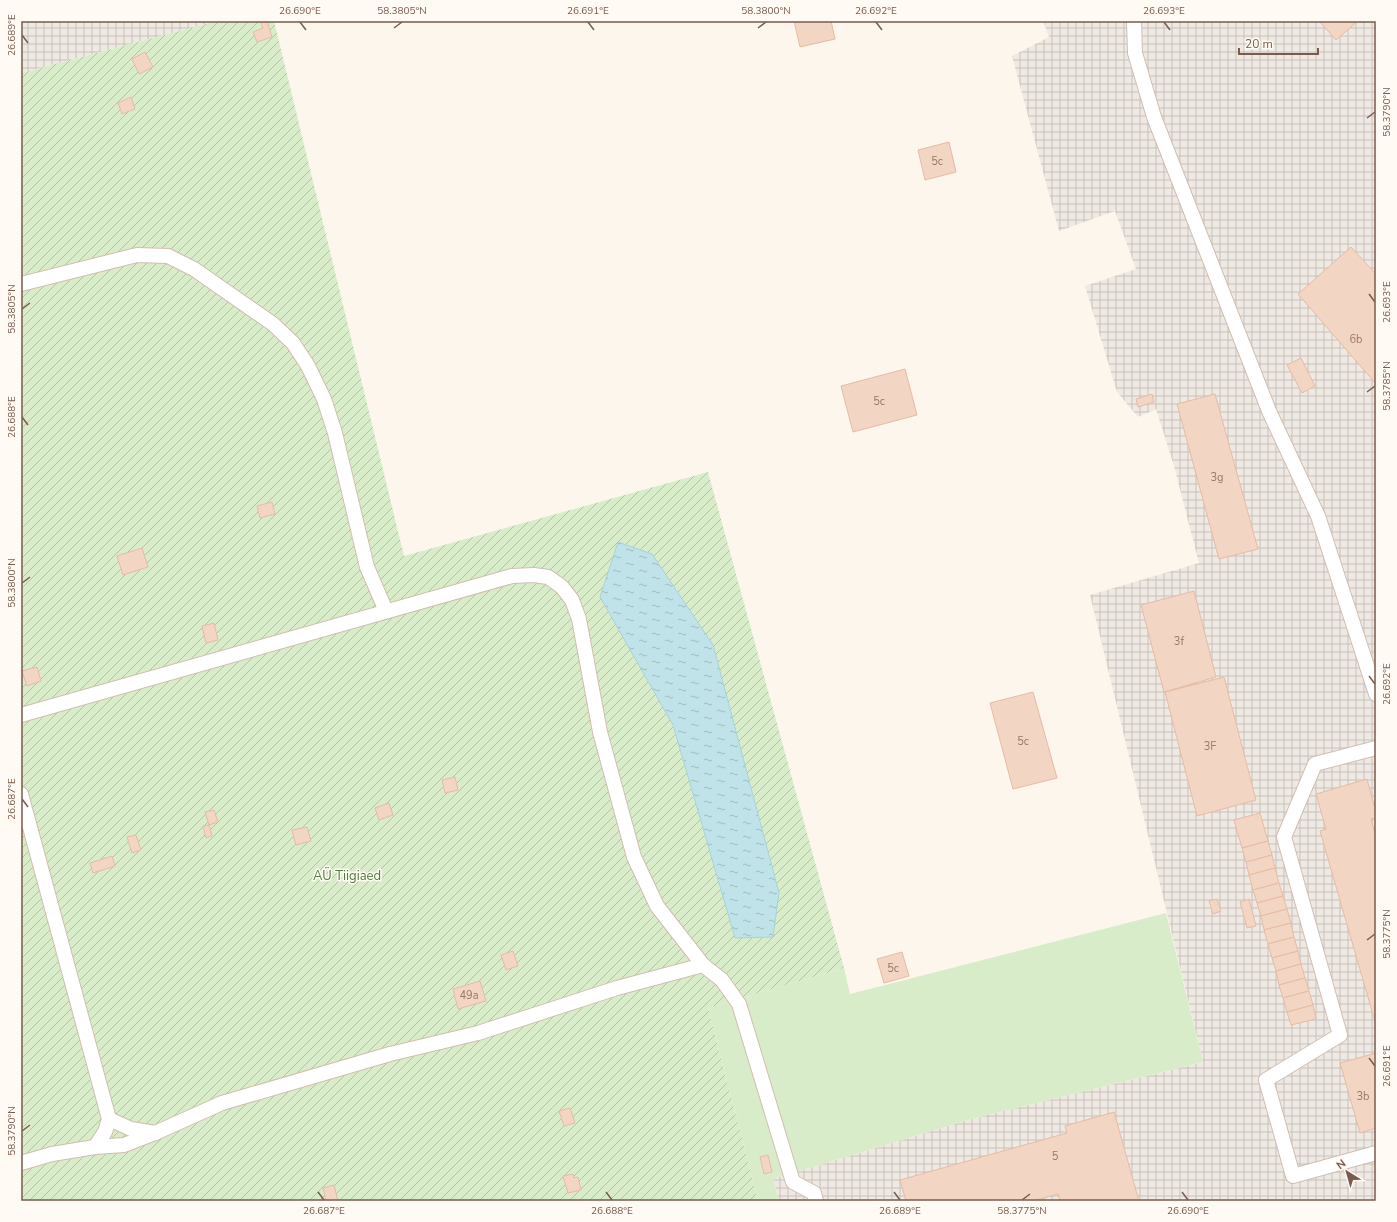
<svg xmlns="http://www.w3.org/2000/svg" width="1397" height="1222" font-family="'Nunito Sans',sans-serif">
<defs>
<pattern id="industrial-grid" width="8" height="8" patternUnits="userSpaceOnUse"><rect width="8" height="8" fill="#efe9e4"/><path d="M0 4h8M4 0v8" fill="none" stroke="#c7c0bb"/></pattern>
<pattern id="garden-furrows" width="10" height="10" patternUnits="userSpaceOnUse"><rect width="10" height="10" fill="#d8ecc9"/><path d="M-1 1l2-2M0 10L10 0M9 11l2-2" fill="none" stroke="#b4c2a5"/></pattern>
<pattern id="water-ripples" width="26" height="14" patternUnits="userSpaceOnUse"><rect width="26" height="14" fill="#bfe3e8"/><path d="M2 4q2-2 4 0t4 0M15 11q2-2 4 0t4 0" fill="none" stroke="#a0bbbe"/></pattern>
</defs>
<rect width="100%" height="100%" fill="#fdf6ec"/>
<g fill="url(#industrial-grid)">
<polygon points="21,21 217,21 21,73"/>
<polygon points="1043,21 1376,21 1376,1201 779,1201 773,1179 971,1119 1203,1062 1090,595 1199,563 1174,466 1156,409 1138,417 1117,392 1085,286 1136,269 1115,211 1059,231 1012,56 1049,37"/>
</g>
<polygon fill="#d8ecc9" points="1166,913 1203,1062 971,1119 773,1179 779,1201 758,1201 708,1008 844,968 850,994"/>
<polygon fill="url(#garden-furrows)" points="217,21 274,21 404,556 708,472 844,968 708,1008 758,1201 21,1201 21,73"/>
<polygon fill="url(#water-ripples)" stroke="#a5d3da" points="618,542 652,554 713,645 779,893 773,937 735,938 673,725 600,597"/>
<g fill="#f3d5c3" stroke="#e6bba3">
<polygon points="260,21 267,21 272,37 257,42 253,32 263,28"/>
<polygon points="794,21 831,21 835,39 800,47"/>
<polygon points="1319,21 1358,21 1336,40"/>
<polygon points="145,52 153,67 139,74 132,59"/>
<polygon points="131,97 135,109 122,114 118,103"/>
<polygon points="949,142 956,172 925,180 918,150"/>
<polygon points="1351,247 1376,274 1376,384 1298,294"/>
<polygon points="1301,358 1315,386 1302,393 1287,365"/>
<polygon points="905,369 917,415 853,432 841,386"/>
<polygon points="1152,394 1154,402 1138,407 1136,399"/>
<polygon points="1215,394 1258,549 1219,559 1177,404"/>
<polygon points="272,502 275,514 260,518 257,506"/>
<polygon points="142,548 148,567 123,575 117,556"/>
<polygon points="1194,591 1216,677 1164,692 1141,605"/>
<polygon points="214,623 218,640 206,643 202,626"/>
<polygon points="37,667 41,681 27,686 22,671"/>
<polygon points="1224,677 1256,800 1197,816 1165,692"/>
<polygon points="1033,692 1057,778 1013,789 990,703"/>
<polygon points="455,777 458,790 445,793 442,780"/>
<polygon points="1367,779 1376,812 1376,818 1371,819 1376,837 1376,1025 1320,831 1326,829 1316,794"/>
<polygon points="389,803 393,815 379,820 375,808"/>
<polygon points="214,810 218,822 209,825 212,836 206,838 203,826 209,825 205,812"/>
<polygon points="1260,813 1268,841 1242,848 1234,820"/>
<polygon points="307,827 311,841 296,845 292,830"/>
<polygon points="136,835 141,850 132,853 127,837"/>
<polygon points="1268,841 1272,855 1246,862 1242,848"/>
<polygon points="1272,855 1275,868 1249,875 1246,862"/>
<polygon points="112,856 115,866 93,873 90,863"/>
<polygon points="1275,868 1279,883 1253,890 1249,875"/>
<polygon points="1279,883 1283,896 1257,903 1253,890"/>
<polygon points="1283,896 1287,909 1261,916 1257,903"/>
<polygon points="1217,899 1221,911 1213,914 1209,901"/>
<polygon points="1249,899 1256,926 1247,928 1240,902"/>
<polygon points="1287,909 1291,923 1264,930 1261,916"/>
<polygon points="1291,923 1294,937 1268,944 1264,930"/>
<polygon points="1294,937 1298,951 1272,958 1268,944"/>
<polygon points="513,951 518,966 506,970 501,955"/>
<polygon points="1298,951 1301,964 1276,971 1272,958"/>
<polygon points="902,952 909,976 884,983 877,959"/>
<polygon points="1301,964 1305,978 1279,985 1276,971"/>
<polygon points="1305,978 1309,991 1283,998 1279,985"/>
<polygon points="480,981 486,1001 458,1009 453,989"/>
<polygon points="1309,991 1313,1005 1287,1012 1283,998"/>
<polygon points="1313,1005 1316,1019 1291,1025 1287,1012"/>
<polygon points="1376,1053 1376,1128 1360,1133 1340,1063"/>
<polygon points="570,1108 575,1123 564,1126 559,1111"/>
<polygon points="1114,1112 1139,1201 1060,1201 1058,1194 1033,1201 906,1201 900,1180 1067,1133 1065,1126"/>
<polygon points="768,1155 772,1172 764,1174 760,1157"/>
<polygon points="573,1174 574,1178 578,1177 581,1190 568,1193 563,1176"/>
<polygon points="334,1185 338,1201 326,1201 323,1188"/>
</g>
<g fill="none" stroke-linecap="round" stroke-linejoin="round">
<g stroke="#d1beb0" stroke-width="16">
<g id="lane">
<polyline points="1134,21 1135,53 1154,117 1269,411 1318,516 1376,694"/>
<polyline points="21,284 137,255 168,256 194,269 273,324 293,343 308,366 324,399 335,433 367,567 386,611"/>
<polyline points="21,715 512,576 534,575 548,577 562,587 572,600 579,619 600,732 634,857 657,906 703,965 722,980 739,1004 793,1182 814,1193 816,1201"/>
<polyline points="1376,748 1315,764 1284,837 1340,1035 1266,1080 1293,1176 1376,1153"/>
<polyline points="21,794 109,1119 105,1132 95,1147"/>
<polyline points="109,1119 131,1129 155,1133"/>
<polyline points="21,1163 52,1154 95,1147 124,1145 155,1133 222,1103 390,1054 478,1033 617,988 703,965"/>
</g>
</g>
<use href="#lane" stroke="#fff" stroke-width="14"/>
</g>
<path fill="none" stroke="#7a5c4d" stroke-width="1.5" d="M300,22L306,30M588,22L594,30M876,22L882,30M1164,22L1170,30M394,28L402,22M758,28L766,22M22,35L28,43M1367,118L1375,112M1369,294L1375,302M22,309L30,303M1367,392L1375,386M22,417L28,425M22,583L30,577M1369,676L1375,684M22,799L28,807M1367,940L1375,934M1369,1058L1375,1066M22,1131L30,1125M318,1192L324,1200M606,1192L612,1200M894,1192L900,1200M1182,1192L1188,1200M1022,1200L1030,1194"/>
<g text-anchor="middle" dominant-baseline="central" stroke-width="3" stroke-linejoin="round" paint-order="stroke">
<g font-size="11" fill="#987a6a">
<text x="937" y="161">5c</text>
<text x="1356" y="339">6b</text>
<text x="879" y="401">5c</text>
<text x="1217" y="477">3g</text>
<text x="1179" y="641">3f</text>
<text x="1023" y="741">5c</text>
<text x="1210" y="746">3F</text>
<text x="893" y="968">5c</text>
<text x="469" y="995">49a</text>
<text x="1363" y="1096">3b</text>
<text x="1055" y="1156">5</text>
</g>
<g font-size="13" fill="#537a41" stroke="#fffaf3">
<text x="347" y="876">AÜ Tiigiaed</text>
</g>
</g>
<rect width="1397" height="1222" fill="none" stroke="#fffaf3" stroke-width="44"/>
<g transform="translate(1347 1172) rotate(323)" stroke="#fffaf3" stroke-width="3" paint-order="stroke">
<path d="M0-3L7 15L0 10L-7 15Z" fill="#7a5c4d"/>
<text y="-6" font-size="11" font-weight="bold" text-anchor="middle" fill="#7a5c4d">N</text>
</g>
<path d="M1239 48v6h79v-6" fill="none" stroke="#7a5c4d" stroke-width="2"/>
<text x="1245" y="48" font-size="12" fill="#7a5c4d" stroke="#fffaf3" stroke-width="3" paint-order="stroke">20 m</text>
<rect x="22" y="22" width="1353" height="1178" fill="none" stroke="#7a5c4d" stroke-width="1.5"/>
<g font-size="10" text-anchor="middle" fill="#7a5c4d">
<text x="300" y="14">26.690°E</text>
<text x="402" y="14">58.3805°N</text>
<text x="588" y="14">26.691°E</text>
<text x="766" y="14">58.3800°N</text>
<text x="876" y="14">26.692°E</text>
<text x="1164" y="14">26.693°E</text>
<text transform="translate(11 35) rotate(-90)" y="4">26.689°E</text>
<text transform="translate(1386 112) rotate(-90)" y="4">58.3790°N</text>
<text transform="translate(1386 302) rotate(-90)" y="4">26.693°E</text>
<text transform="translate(11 309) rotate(-90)" y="4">58.3805°N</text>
<text transform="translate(1386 386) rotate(-90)" y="4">58.3785°N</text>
<text transform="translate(11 417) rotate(-90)" y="4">26.688°E</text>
<text transform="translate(11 583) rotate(-90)" y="4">58.3800°N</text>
<text transform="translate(1386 684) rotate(-90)" y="4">26.692°E</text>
<text transform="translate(11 799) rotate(-90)" y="4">26.687°E</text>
<text transform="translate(1386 934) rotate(-90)" y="4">58.3775°N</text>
<text transform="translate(1386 1066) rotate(-90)" y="4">26.691°E</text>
<text transform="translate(11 1131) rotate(-90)" y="4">58.3790°N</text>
<text x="324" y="1214">26.687°E</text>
<text x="612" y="1214">26.688°E</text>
<text x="900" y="1214">26.689°E</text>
<text x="1022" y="1214">58.3775°N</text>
<text x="1188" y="1214">26.690°E</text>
</g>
</svg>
